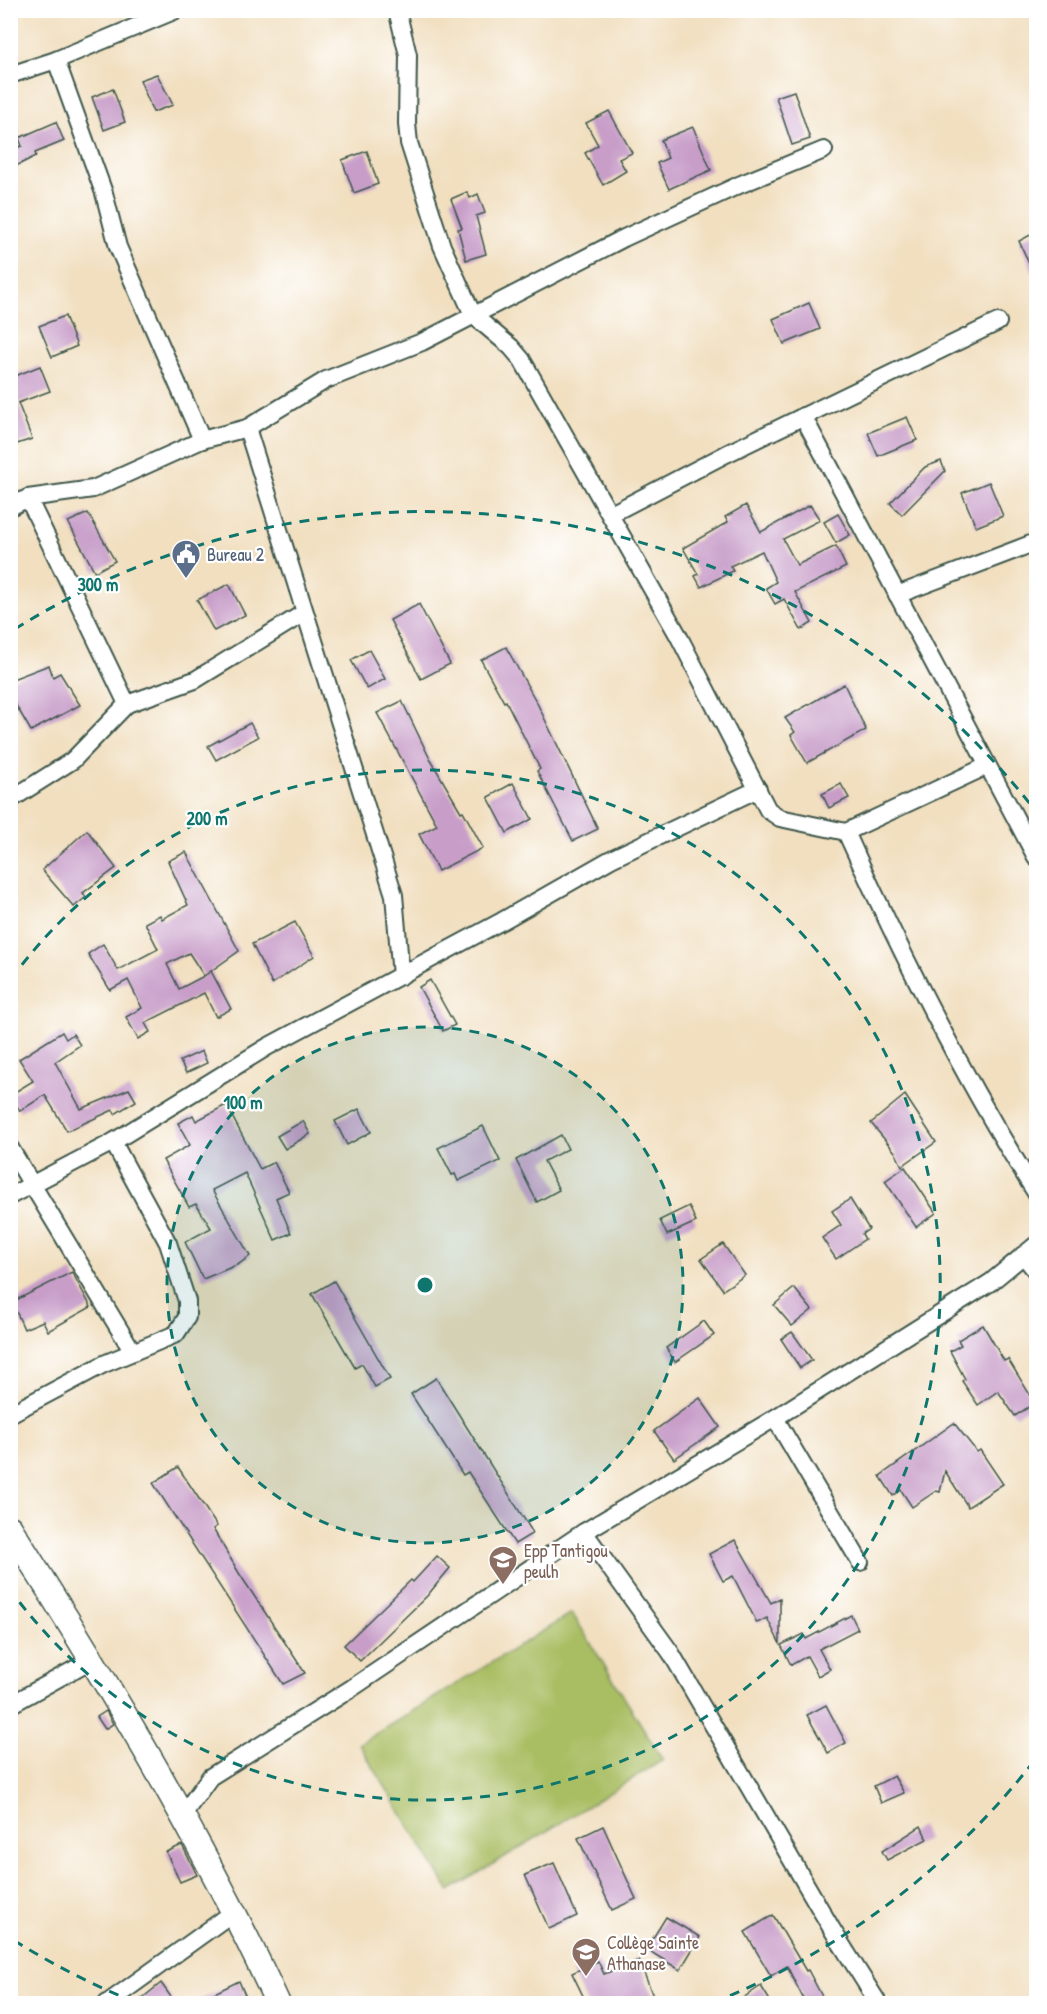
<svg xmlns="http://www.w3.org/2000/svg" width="1047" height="2014" font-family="'Patrick Hand',sans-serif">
<rect width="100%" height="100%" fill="#fff"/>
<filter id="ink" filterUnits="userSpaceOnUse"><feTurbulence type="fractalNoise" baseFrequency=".0167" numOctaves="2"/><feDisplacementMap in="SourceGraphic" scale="12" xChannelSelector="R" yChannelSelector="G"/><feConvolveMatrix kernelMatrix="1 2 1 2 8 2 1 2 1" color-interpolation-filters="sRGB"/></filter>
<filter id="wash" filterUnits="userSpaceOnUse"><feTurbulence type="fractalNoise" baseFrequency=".008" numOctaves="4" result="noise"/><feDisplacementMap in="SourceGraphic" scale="24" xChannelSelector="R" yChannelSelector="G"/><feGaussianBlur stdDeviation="1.35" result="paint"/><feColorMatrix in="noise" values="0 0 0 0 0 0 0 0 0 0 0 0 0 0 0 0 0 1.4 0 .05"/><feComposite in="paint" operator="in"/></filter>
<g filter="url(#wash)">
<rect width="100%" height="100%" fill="#f1dfc0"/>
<polygon fill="#a9bd62" stroke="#647d4b" stroke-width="1.5" points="572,1613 663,1760 449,1891 359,1744"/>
<g id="blocks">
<g fill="#c89ec9" fill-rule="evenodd">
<polygon points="157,74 173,105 153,112 140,80"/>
<polygon points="113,89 125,122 104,130 92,97"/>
<polygon points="794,91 810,139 792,145 776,97"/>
<polygon points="609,111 632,153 619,159 626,171 603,185 585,153 598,145 586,123"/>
<polygon points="56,122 64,141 35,153 36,156 10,169 10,127 19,147 22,146 19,138"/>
<polygon points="693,127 711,170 669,189 657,163 668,158 661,140"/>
<polygon points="367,151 378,184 354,193 342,160"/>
<polygon points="467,192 470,198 478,194 485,213 476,216 486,254 466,260 458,229 462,228 451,199"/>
<polygon points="1036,232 1036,279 1019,241"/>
<polygon points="809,303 820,329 784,344 773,319"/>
<polygon points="65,316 77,346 52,357 39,326"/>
<polygon points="40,366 50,391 18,403 32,439 17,444 10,427 10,378"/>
<polygon points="907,417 917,440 878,456 868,433"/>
<polygon points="941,461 945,471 902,515 890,503 925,467"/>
<polygon points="989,482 1003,516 976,527 962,493"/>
<polygon points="746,505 761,532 810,505 820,520 783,539 797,565 836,546 846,567 795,592 812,623 801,630 784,599 775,604 766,588 776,582 762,551 730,566 733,571 701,587 695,576 698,574 683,548 728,522 725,517"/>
<polygon points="88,513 115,561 95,572 68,522"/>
<polygon points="838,514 850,535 836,543 824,522"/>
<polygon points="229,584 245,615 214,631 197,600"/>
<polygon points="419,604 450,664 421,679 390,620"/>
<polygon points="506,647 537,703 598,829 573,841 537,771 540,769 506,701 504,702 481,660"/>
<polygon points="369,650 385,679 367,689 351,660"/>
<polygon points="49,665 53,677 60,673 80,705 31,731 10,695 10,680"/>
<polygon points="844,684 866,730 807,763 791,735 795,732 785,718"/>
<polygon points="402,701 430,759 461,812 463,811 483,848 438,871 419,834 437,825 377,713"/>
<polygon points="250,723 258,737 216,760 208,746"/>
<polygon points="513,783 532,819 507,833 488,797"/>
<polygon points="841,784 849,798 829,808 822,794"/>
<polygon points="87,830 116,868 83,893 86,897 74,907 42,870"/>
<path d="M186,852L239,951L204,976L211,971L231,1009L216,1017L204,993L145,1023L150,1032L138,1039L126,1017L142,1008L128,980L110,990L88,954L103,944L118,970L158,949L145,923L160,915L162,919L188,905L168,861ZM189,953L204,976L179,989L167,964Z"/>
<polygon points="295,922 314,956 272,984 252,944"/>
<polygon points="430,980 455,1025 443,1031 419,987"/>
<polygon points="62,1032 66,1039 73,1034 80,1045 55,1062 81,1109 129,1089 136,1101 115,1114 113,1110 67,1131 45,1095 20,1111 10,1095 33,1081 19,1059"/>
<polygon points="202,1051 207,1063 186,1073 180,1061"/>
<polygon points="905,1095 936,1142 902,1166 895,1152 871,1123"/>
<polygon points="226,1105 260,1169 274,1162 289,1192 276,1198 291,1233 275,1240 245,1173 212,1190 250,1256 239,1264 203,1279 185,1242 211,1228 196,1204 189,1207 163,1160 190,1145 178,1123 193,1115 196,1121"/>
<polygon points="359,1109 371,1132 347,1145 335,1121"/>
<polygon points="303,1121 310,1134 285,1149 277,1136"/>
<polygon points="483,1126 500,1161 458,1181 455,1174 452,1175 438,1148"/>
<polygon points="561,1135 568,1149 544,1161 559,1190 537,1202 516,1160"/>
<polygon points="905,1167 936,1213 916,1227 885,1181"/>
<polygon points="850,1199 869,1229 862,1234 865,1239 836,1259 822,1238 841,1225 832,1211"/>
<polygon points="689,1206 696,1222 667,1235 660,1220"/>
<polygon points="723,1244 745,1275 723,1290 701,1259"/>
<polygon points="72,1272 91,1307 48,1331 43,1321 24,1329 12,1302"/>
<polygon points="334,1281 390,1379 375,1387 362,1364 355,1368 312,1294"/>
<polygon points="794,1288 812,1310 792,1326 774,1305"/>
<polygon points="704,1321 714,1335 675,1362 666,1348"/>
<polygon points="983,1325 1004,1361 1008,1359 1035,1403 1015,1416 998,1391 978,1405 962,1381 965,1379 950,1351 961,1345 958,1340"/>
<polygon points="792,1332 812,1360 800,1368 781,1339"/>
<polygon points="436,1378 533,1533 515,1544 468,1472 463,1475 411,1394"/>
<polygon points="700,1398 720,1427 674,1459 654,1431"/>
<polygon points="954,1423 977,1452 980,1450 1003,1484 968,1507 945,1471 940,1492 936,1491 912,1507 901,1490 893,1496 880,1476"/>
<polygon points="178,1467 217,1526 213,1529 239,1573 305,1673 283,1684 153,1483"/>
<polygon points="735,1540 771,1603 780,1598 780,1644 767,1618 757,1623 733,1576 723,1581 709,1554"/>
<polygon points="437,1556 450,1568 427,1596 360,1661 344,1645 411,1580 413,1582"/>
<polygon points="851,1615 858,1629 819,1649 830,1669 818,1676 807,1656 791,1665 781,1645 804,1634 806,1639"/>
<polygon points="826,1705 846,1743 828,1753 807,1715"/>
<polygon points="106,1711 113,1724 105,1729 97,1717"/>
<polygon points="894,1776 904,1793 881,1803 874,1786"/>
<polygon points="603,1826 636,1899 612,1910 578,1838"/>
<polygon points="921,1826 927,1839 887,1860 882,1851"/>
<polygon points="182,1845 197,1875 180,1882 166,1852"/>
<polygon points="554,1863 577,1916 549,1929 525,1875"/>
<polygon points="773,1915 806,1971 808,1970 826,2004 806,2004 787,1966 771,1976 745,1932"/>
<polygon points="666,1917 700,1937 680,1970 646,1949"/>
<polygon points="639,1960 656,2004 587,2004 572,1973 598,1961 604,1974"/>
<polygon points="239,1981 249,2004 192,2004"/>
<polygon points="161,1983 176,2004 135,2004"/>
<polygon points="761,1986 772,2004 734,2004"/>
</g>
</g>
</g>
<g filter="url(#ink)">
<use href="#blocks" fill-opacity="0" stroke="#3e5549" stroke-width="1.5"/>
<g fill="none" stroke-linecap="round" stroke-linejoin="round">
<g stroke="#3e5549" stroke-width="20">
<g id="street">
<polyline points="397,10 408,55 407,124 409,143 442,246 473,315 511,347 522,360 678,635 768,810 780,818 846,832 987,766"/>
<polyline points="56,60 104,193 118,247 202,440"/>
<polyline points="10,75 56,60 176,10"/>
<polyline points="803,416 1036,857"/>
<polyline points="247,428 394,895 401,976"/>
<polyline points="28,498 127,704"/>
<polyline points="10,507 28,498 93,489 202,440 247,428 326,380 422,342 624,238 739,185 824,150"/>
<polyline points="611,514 726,454 998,322"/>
<polyline points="897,595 1036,542"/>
<polyline points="10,800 73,760 127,704 195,680 304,613"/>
<path d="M846,832C902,956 963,1078 1036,1193"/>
<polyline points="10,1148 133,1352"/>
<polyline points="10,1196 113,1142 267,1047 502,921 611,859 758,789"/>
<polyline points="1023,1255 1036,1271"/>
<polyline points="10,1414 104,1364 176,1334 187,1317 187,1301 168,1243 113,1142"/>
<polyline points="775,1418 860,1562"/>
<polyline points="584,1532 671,1653 833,1931 877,2001 873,2004"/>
<polyline points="10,1705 93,1659"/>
<polyline points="182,1816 210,1777 352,1688 584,1532 775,1418 991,1282 1036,1245"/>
<polyline points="106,2004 235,1911"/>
</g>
</g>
<g stroke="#3e5549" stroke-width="27">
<path id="secondary" d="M10,1528C107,1682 202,1838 278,2004"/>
</g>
<use href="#street" stroke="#fff" stroke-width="16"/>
<use href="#secondary" stroke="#fff" stroke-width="24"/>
</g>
</g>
<circle cx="425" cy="1285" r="258" fill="#0f766e" fill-opacity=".12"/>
<g fill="none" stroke="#0f766e" stroke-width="3" stroke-dasharray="10 8">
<circle cx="425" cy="1285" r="258"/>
<path d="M11 979A515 515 0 1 1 11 1591"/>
<path d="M1034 1761A773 773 0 0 1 715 2002M135 2002A773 773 0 0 1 15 1941M15 629A773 773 0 0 1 1034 809"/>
</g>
<defs>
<g id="civic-pin" transform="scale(1.5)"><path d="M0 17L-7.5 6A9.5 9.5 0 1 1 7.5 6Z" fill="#5c6f8a" stroke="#fff"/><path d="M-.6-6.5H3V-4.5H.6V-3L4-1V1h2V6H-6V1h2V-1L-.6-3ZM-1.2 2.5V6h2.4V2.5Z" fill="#fff"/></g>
<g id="school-pin" transform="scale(1.5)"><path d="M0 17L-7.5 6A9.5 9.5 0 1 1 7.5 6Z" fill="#8d6e63" stroke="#fff"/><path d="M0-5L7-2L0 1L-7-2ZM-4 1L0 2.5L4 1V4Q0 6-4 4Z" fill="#fff"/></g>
</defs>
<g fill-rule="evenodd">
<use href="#civic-pin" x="186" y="554"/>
<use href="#school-pin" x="503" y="1560"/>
<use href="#school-pin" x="586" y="1952"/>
</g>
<g text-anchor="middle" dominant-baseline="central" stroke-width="4.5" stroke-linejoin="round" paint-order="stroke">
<g font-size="18" fill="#4e5e75" stroke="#fff" text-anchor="start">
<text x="207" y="554">Bureau 2</text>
</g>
<g font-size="18" fill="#785e54" stroke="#fff" text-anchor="start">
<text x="524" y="1550">Epp Tantigou<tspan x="524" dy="21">peulh</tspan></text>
<text x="607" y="1942">Collège Sainte<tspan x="607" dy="21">Athanase</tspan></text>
</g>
</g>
<circle cx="425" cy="1285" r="9" fill="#0f766e" stroke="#fff" stroke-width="3"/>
<g font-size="18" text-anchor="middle" font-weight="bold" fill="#0f766e" stroke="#fff" stroke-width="4.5" stroke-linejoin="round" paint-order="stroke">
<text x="98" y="591">300 m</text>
<text x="207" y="825">200 m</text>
<text x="243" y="1109">100 m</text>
</g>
<rect width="1047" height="2014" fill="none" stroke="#fff" stroke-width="36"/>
</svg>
